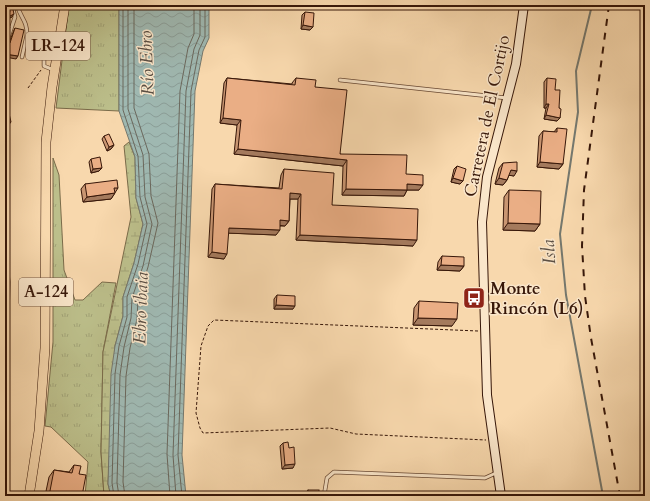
<svg xmlns="http://www.w3.org/2000/svg" width="650" height="501" font-family="Cardo,serif">
<defs>
<pattern id="grass-tufts" width="24" height="20" patternUnits="userSpaceOnUse"><rect width="24" height="20" fill="#bcbf8b"/><path d="M3 7l-1-3M5 7V3M7 7l1-3M15 17l-1-3M17 17v-4M19 17l1-3" fill="none" stroke="#a2a377"/></pattern>
<pattern id="wetland-marsh" width="20" height="14" patternUnits="userSpaceOnUse"><rect width="20" height="14" fill="#bcbf8b"/><path d="M1 5h8M5 5V1M11 12h8M15 12V8" fill="none" stroke="#a2a377"/></pattern>
<pattern id="water-waves" width="16" height="10" patternUnits="userSpaceOnUse"><rect width="16" height="10" fill="#9fb8b1"/><path d="M0 5q4-4 8 0t8 0" fill="none" stroke="#8a9d97"/></pattern>
</defs>
<rect width="100%" height="100%" fill="#f8d8ad"/>
<filter id="stains"><feTurbulence type="fractalNoise" baseFrequency=".005" numOctaves="4"/><feColorMatrix values="0 0 0 0 .2 0 0 0 0 .09 0 0 0 0 .02 0 0 0 .5 -.17"/></filter>
<radialGradient id="worn" r=".72"><stop offset=".6" stop-color="#630" stop-opacity="0"/><stop offset="1" stop-color="#630" stop-opacity=".3"/></radialGradient>
<g fill="url(#grass-tufts)" stroke="#7a6b4a">
<polygon points="69,5 119,5 119,111 56,108"/>
<polygon points="53,158 59,175 64,270 75,300 83,300 102,282 116,283 103,352 101,452 104,496 85,496 88,462 51,427 45,426 53,342"/>
</g>
<polygon fill="url(#wetland-marsh)" stroke="#7a6b4a" points="129,142 135,157 136,198 143,224 134,263 123,297 123,316 115,346 108,484 111,496 104,496 101,452 103,352 131,217 124,146"/>
<polygon fill="url(#water-waves)" stroke="#75786e" points="119,5 209,5 209,38 203,51 195,91 182,455 186,496 111,496 108,484 111,374 115,346 123,316 123,297 134,263 143,224 136,198 135,157 119,111"/>
<g fill="none" stroke-linecap="round" stroke-linejoin="round">
<g stroke="#6b685d" stroke-width="1">
<polyline points="114,496 112,483 115,374 119,346 127,317 127,297 138,264 147,224 140,197 138,156 123,110 123,5"/>
<polyline points="119,496 117,483 120,375 124,347 131,318 132,298 143,266 152,224 145,197 143,155 128,109 128,5"/>
<polyline points="125,496 123,482 126,376 130,348 137,319 138,299 148,267 158,223 151,196 149,154 134,108 134,5"/>
<polyline points="170,496 167,454 180,91 188,48 194,34 194,5"/>
<polyline points="176,496 173,455 186,91 194,49 200,35 200,5"/>
<polyline points="182,496 178,455 191,91 199,50 205,37 205,5"/>
</g>
<polyline stroke="#75786e" stroke-width="2" points="592,5 576,71 578,112 560,234 566,295 603,496"/>
<g stroke="#674732" stroke-width="4.5">
<g id="lane">
<path d="M17,5C21,19 27,20 27,35"/>
<polyline points="6,44 15,17 12,5"/>
<polyline points="22,57 27,35 44,45 44,66 54,70"/>
<polyline points="340,80 507,98"/>
<polyline points="324,496 327,478 334,472 485,478 496,473"/>
</g>
</g>
<g stroke="#674732" stroke-width="7">
<polyline id="street" points="5,262 7,282 5,358"/>
</g>
<g stroke="#371709" stroke-width="10">
<polyline id="secondary" points="501,496 487,395 482,222 487,177 516,64 524,5"/>
</g>
<g stroke="#371709" stroke-width="10">
<polyline id="primary" points="29,496 39,431 45,348 46,142 52,87 65,5"/>
</g>
<g stroke="#371709" stroke-width="1" stroke-dasharray="3 2" stroke-linecap="butt">
<polyline points="28,88 41,70"/>
<polyline points="478,331 214,320 208,326 201,346 196,413 200,428 203,433 330,428 356,434 486,440"/>
</g>
<use href="#lane" stroke="#fae6ca" stroke-width="3"/>
<use href="#street" stroke="#fae6ca" stroke-width="5.5"/>
<use href="#secondary" stroke="#fae6ca" stroke-width="8"/>
<use href="#primary" stroke="#f8d8ad" stroke-width="9"/>
<polyline stroke="#371709" stroke-width="2" stroke-dasharray="7 7" stroke-linecap="butt" points="609,5 584,190 582,246 585,296 591,338 620,496"/>
</g>
<g fill="#c99672" stroke="#371709">
<polygon points="6,5 12,5 12,17 8,19 5,40 8,12"/>
<polygon points="305,12 313,27 310,30 301,29 302,15"/>
<polygon points="15,28 16,59 6,44 9,43 14,30"/>
<polygon points="227,78 292,84 292,83 296,78 315,87 340,154 406,174 419,190 407,190 404,196 342,195 343,166 234,154 237,125 220,123 224,83"/>
<polygon points="547,78 555,90 559,108 560,118 557,121 544,119 546,108 544,108 544,82"/>
<polygon points="557,128 563,164 559,169 537,167 539,136 543,131 554,132"/>
<polygon points="104,136 114,145 111,149 107,151 102,139"/>
<polygon points="91,159 99,171 91,173 89,162"/>
<polygon points="503,163 514,176 509,175 507,180 503,185 495,184 499,168"/>
<polygon points="457,166 463,181 460,184 451,182 454,169"/>
<polygon points="284,169 332,205 413,246 296,240 298,199 290,199 289,221 285,226 280,226 276,235 228,233 224,259 208,257 212,189 215,184 279,188 281,175"/>
<polygon points="85,184 118,188 111,199 83,202 81,189"/>
<polygon points="509,190 540,224 535,231 503,230 504,197"/>
<polygon points="442,256 464,266 460,271 437,270 438,262"/>
<polygon points="277,295 293,309 274,309 274,299"/>
<polygon points="419,301 452,326 413,325 414,308"/>
<polygon points="283,443 289,448 293,468 282,469 280,446"/>
<polygon points="74,465 79,474 82,496 45,496 49,477 54,470 69,472"/>
<polygon points="308,490 319,496 305,496"/>
</g>
<g fill="#a47a5d" stroke="#371709">
<polygon points="14,14 12,17 6,19 8,17"/>
<polygon points="303,25 313,27 310,30 301,29"/>
<polygon points="5,54 18,56 16,59 5,57"/>
<polygon points="546,104 549,104 546,108 544,108"/>
<polygon points="546,115 560,118 557,121 544,119"/>
<polygon points="223,118 241,120 237,125 220,123"/>
<polygon points="11,122 7,127 5,127 5,123"/>
<polygon points="114,145 111,149 107,151 109,147"/>
<polygon points="238,149 347,160 343,166 234,154"/>
<polygon points="540,162 563,164 559,169 537,167"/>
<polygon points="102,168 99,171 91,173 93,169"/>
<polygon points="511,170 517,171 514,176 507,175"/>
<polygon points="453,178 463,181 460,184 451,182"/>
<polygon points="499,178 507,180 503,185 495,184"/>
<polygon points="407,184 423,185 419,190 404,190"/>
<polygon points="346,189 407,190 404,196 342,195"/>
<polygon points="115,193 111,199 83,202 87,197"/>
<polygon points="290,193 301,194 298,199 286,199"/>
<polygon points="280,220 289,221 285,226 277,225"/>
<polygon points="508,223 540,224 535,231 503,230"/>
<polygon points="229,228 280,230 276,235 225,233"/>
<polygon points="300,235 417,240 413,246 296,240"/>
<polygon points="212,252 227,254 224,259 208,257"/>
<polygon points="441,265 464,266 460,271 437,270"/>
<polygon points="276,305 295,306 293,309 274,309"/>
<polygon points="418,318 457,319 452,326 413,325"/>
<polygon points="295,464 293,468 282,469 285,465"/>
</g>
<g fill="#eaae85" stroke="#371709">
<polygon points="8,5 12,5 14,14 8,17 8,26 10,27 5,40 5,12 10,12"/>
<polygon points="305,12 314,13 313,27 303,25"/>
<polygon points="15,28 24,30 18,56 5,54 5,41 6,44 10,43"/>
<polygon points="227,78 295,85 296,78 316,80 315,87 347,90 340,154 407,155 406,174 423,175 423,185 407,184 407,190 346,189 347,160 238,149 241,120 223,118"/>
<polygon points="547,78 556,79 555,90 560,90 559,108 561,109 560,118 546,115 549,104 546,104"/>
<polygon points="5,105 7,105 11,122 5,123"/>
<polygon points="557,128 567,129 563,164 540,162 543,131 557,132"/>
<polygon points="109,134 114,145 109,147 104,136"/>
<polygon points="100,157 102,168 93,169 91,159"/>
<polygon points="517,162 517,171 511,170 507,180 499,178 503,163"/>
<polygon points="457,166 466,169 463,181 453,178"/>
<polygon points="284,169 334,173 332,205 418,209 417,240 300,235 301,194 290,193 289,221 280,220 280,230 229,228 227,254 212,252 215,184 282,189"/>
<polygon points="117,180 118,188 114,188 115,193 87,197 85,184"/>
<polygon points="509,190 541,191 540,224 508,223"/>
<polygon points="442,256 464,257 464,266 441,265"/>
<polygon points="277,295 295,296 295,306 276,305"/>
<polygon points="419,301 458,303 457,319 418,318"/>
<polygon points="288,442 289,448 294,447 295,464 285,465 283,443"/>
<polygon points="74,465 81,466 79,474 86,475 82,496 49,496 54,470 72,473"/>
<rect x="308" y="490" width="11" height="6"/>
</g>
<defs>
<g id="bus-square" transform="scale(1.15)"><rect x="-9" y="-9" width="18" height="18" rx="4" fill="#8f2418" stroke="#fae6ca"/><path d="M-5-6H5V4H4V6H2V4H-2V6H-4V4H-5ZM-3.5-4V0h7V-4ZM-3.5 1.2v1.5H-2V1.2ZM2 1.2v1.5H3.5V1.2Z" fill="#fff"/></g>
</defs>
<g fill-rule="evenodd">
<use href="#bus-square" x="474" y="298"/>
</g>
<g text-anchor="middle" dominant-baseline="central" stroke-width="3" stroke-linejoin="round" paint-order="stroke">
<g fill="#fae6ca" stroke="#725543" stroke-width="1">
<rect x="26" y="32" width="64" height="28" rx="3"/>
<rect x="19" y="278" width="54" height="28" rx="3"/>
</g>
<g font-size="16" font-weight="bold" fill="#371709">
<text x="58" y="46">LR-124</text>
<text x="46" y="292">A-124</text>
</g>
<g font-size="17" fill="#371709" stroke="#fae6ca">
<text transform="translate(487 116) rotate(-78)">Carretera de El Cortijo</text>
</g>
<g font-size="17" font-weight="bold" fill="#371709" stroke="#fae6ca" text-anchor="start">
<text x="490" y="288">Monte<tspan x="490" dy="20">Rincón (L6)</tspan></text>
</g>
<g font-size="18" font-style="italic" fill="#5b4f44" stroke="#fae6ca">
<text transform="translate(147 63) rotate(-92)">Río Ebro</text>
<text transform="translate(549 252) rotate(-94)">Isla</text>
<text transform="translate(141 308) rotate(-88)">Ebro ibaia</text>
</g>
</g>
<rect width="650" height="501" fill="none" stroke="#f8d8ad" stroke-width="20"/>
<rect x="6" y="6" width="638" height="489" fill="none" stroke="#371709" stroke-width="2"/>
<rect x="10" y="10" width="630" height="481" fill="none" stroke="#371709"/>
<rect width="100%" height="100%" filter="url(#stains)"/>
<rect width="100%" height="100%" fill="url(#worn)"/>
</svg>
